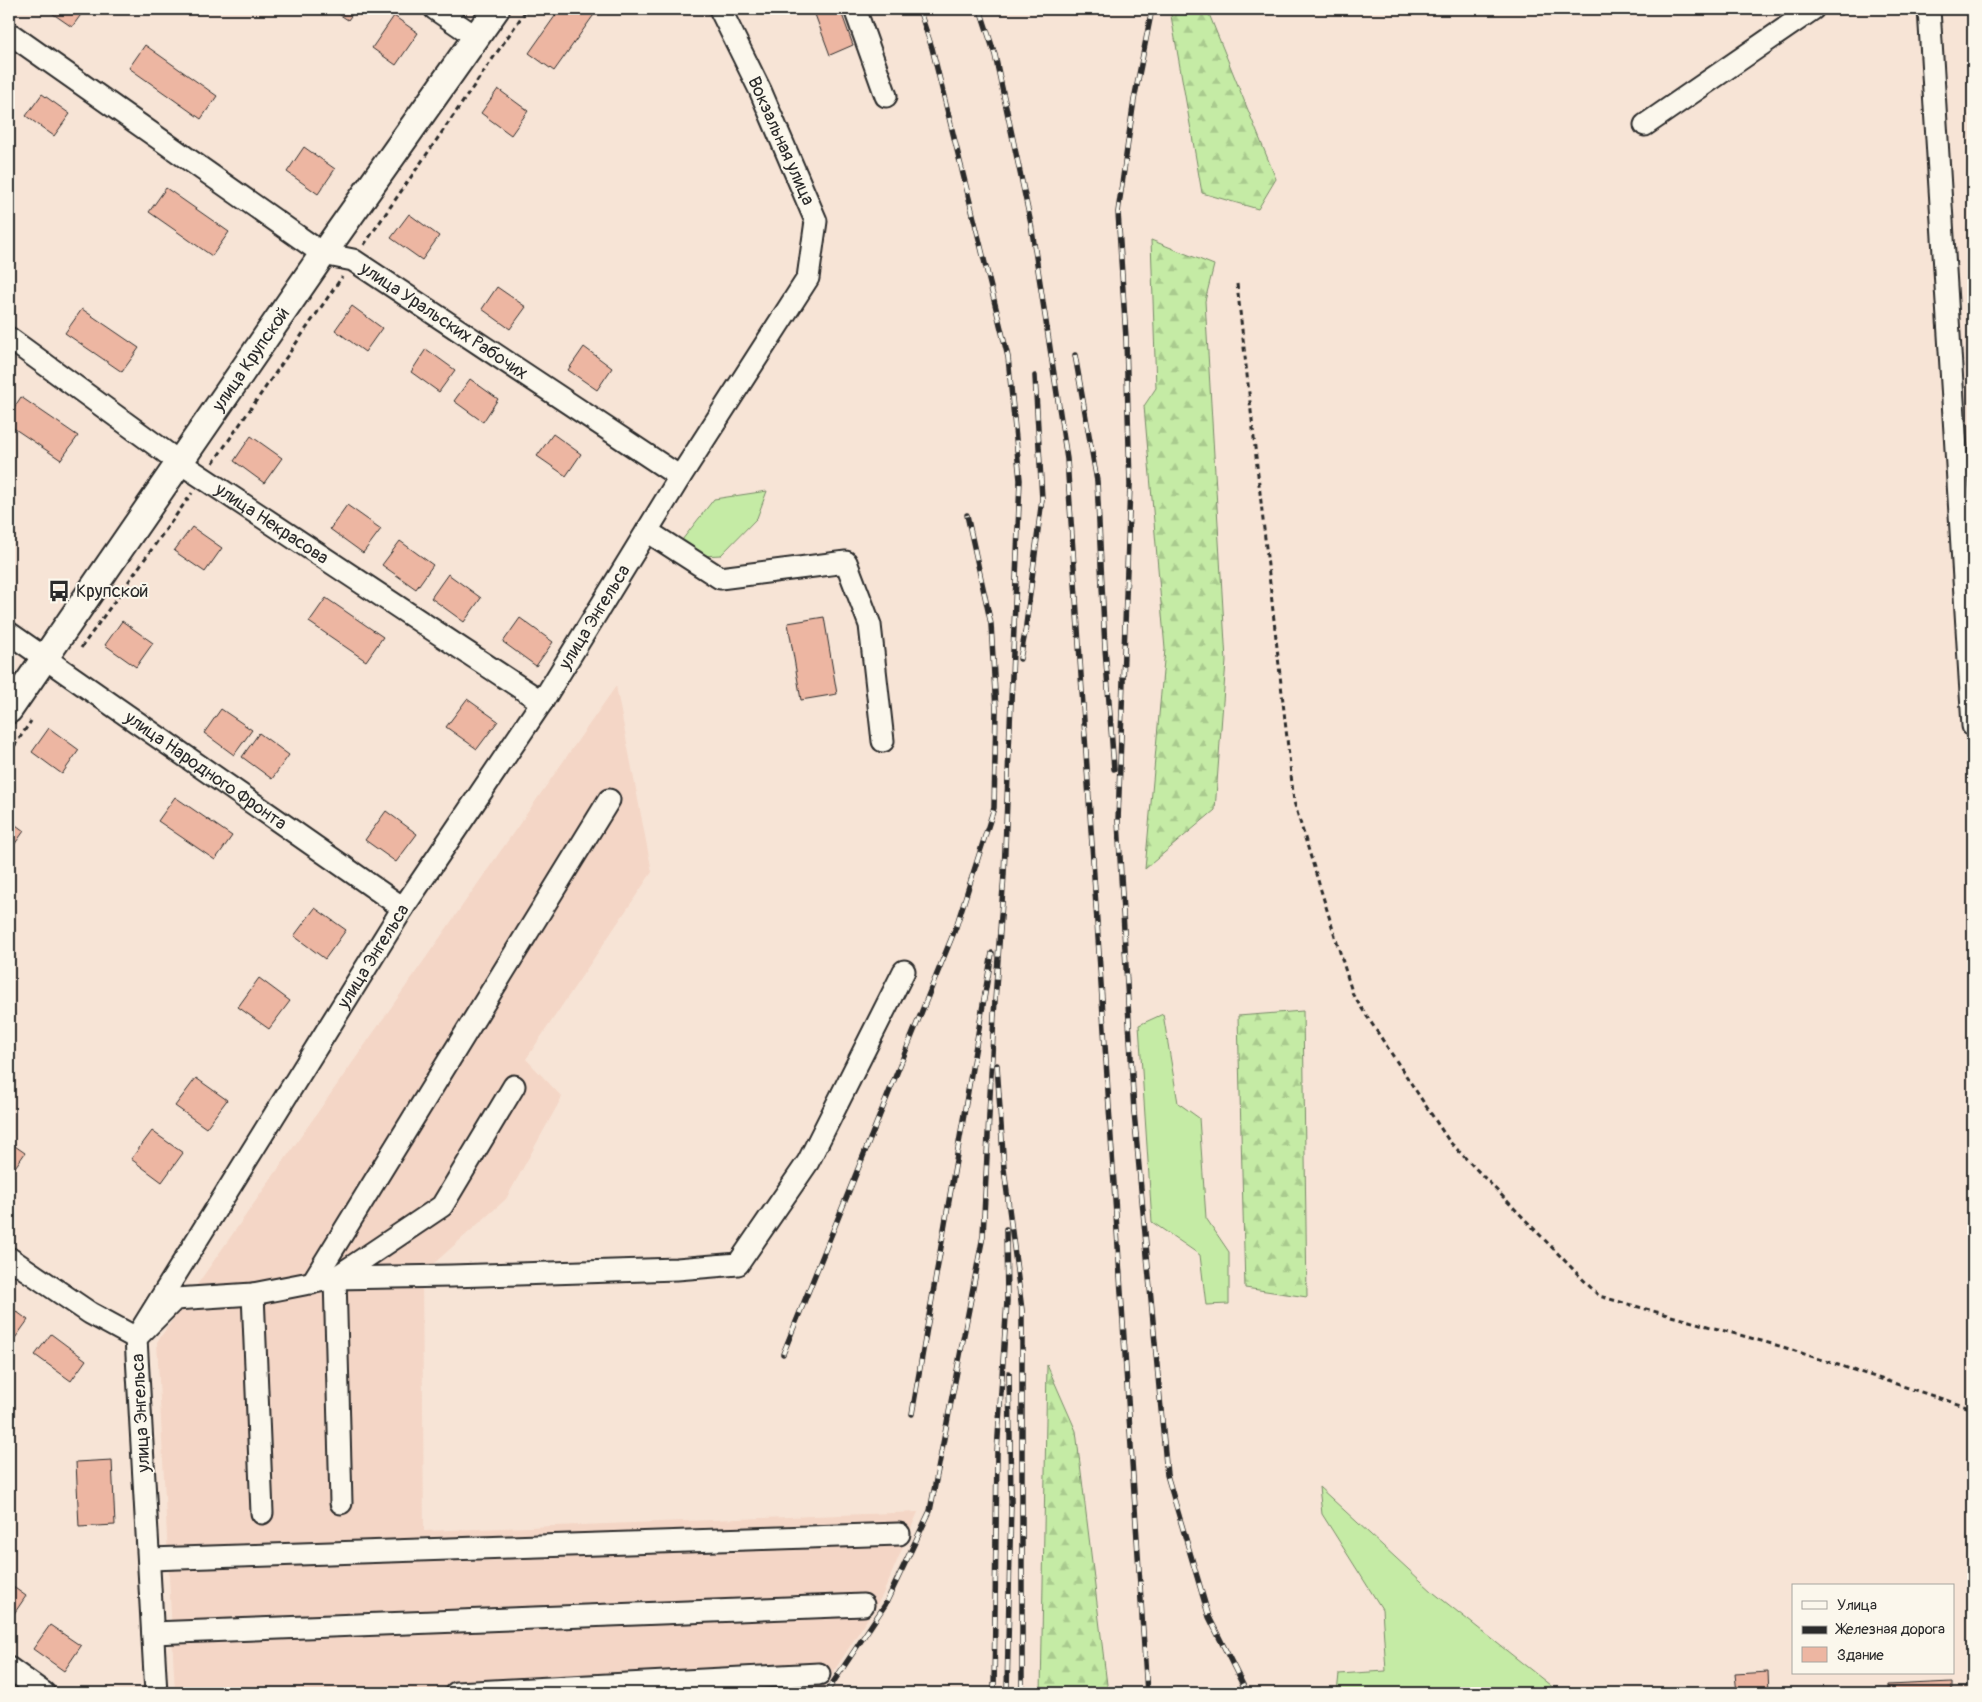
<svg xmlns="http://www.w3.org/2000/svg" width="1982" height="1702" font-family="Pangolin,sans-serif">
<defs>
<pattern id="forest-firs" width="22" height="20" patternUnits="userSpaceOnUse" patternTransform="scale(1.25)"><rect width="22" height="20" fill="#c5eba5"/><path d="M5 1l3.5 6h-7zM16 11l3.5 6h-7z" fill="#a9ca8e"/></pattern>
</defs>
<rect width="100%" height="100%" fill="#f7e4d6"/>
<filter id="ink" filterUnits="userSpaceOnUse"><feTurbulence type="fractalNoise" baseFrequency=".02" numOctaves="2"/><feDisplacementMap in="SourceGraphic" scale="10" xChannelSelector="R" yChannelSelector="G"/><feConvolveMatrix kernelMatrix="1 2 1 2 8 2 1 2 1" color-interpolation-filters="sRGB"/></filter>
<g filter="url(#ink)">
<polygon fill="#f4d6c6" points="616,686 652,872 526,1059 562,1097 506,1199 422,1274 424,1531 918,1512 882,1596 820,1693 175,1693 157,1342"/>
<g fill="#c5eba5" stroke="#788b68">
<polygon points="767,491 757,518 721,555 702,556 682,540 714,499"/>
<polygon points="1163,1014 1178,1103 1199,1118 1206,1218 1229,1252 1229,1304 1206,1305 1200,1255 1152,1222 1139,1025"/>
<polygon points="1319,1487 1434,1593 1560,1693 1337,1693 1339,1674 1386,1671 1382,1609 1322,1514"/>
</g>
<g fill="url(#forest-firs)" stroke="#788b68">
<polygon points="1171,9 1207,9 1276,179 1258,209 1202,193 1170,10"/>
<polygon points="1151,240 1214,265 1205,301 1226,661 1215,810 1145,869 1165,649 1144,406 1156,388"/>
<polygon points="1303,1011 1307,1297 1245,1288 1238,1016"/>
<polygon points="1047,1365 1076,1431 1108,1693 1041,1693"/>
</g>
<g fill="#edb6a2" stroke="#2b2b2b">
<polygon points="46,9 85,9 72,27"/>
<polygon points="331,9 356,9 348,20"/>
<polygon points="560,9 598,9 554,71 529,53"/>
<polygon points="813,9 840,9 853,45 830,55"/>
<polygon points="394,16 418,33 396,65 372,48"/>
<polygon points="145,45 217,96 201,119 129,68"/>
<polygon points="498,89 528,111 511,135 481,113"/>
<polygon points="42,94 70,114 54,136 26,116"/>
<polygon points="304,147 335,169 318,194 287,172"/>
<polygon points="166,188 229,232 212,256 149,212"/>
<polygon points="409,214 439,236 422,260 391,238"/>
<polygon points="497,287 526,307 510,329 482,309"/>
<polygon points="352,306 382,328 365,352 335,330"/>
<polygon points="82,309 139,348 122,372 65,333"/>
<polygon points="584,347 612,368 597,390 568,370"/>
<polygon points="426,349 455,370 439,392 411,372"/>
<polygon points="470,379 498,399 483,422 454,401"/>
<polygon points="21,397 78,436 61,460 9,425 9,415"/>
<polygon points="553,434 581,454 566,476 537,456"/>
<polygon points="251,436 282,458 264,483 234,461"/>
<polygon points="347,505 381,529 363,553 330,529"/>
<polygon points="192,527 222,548 205,572 174,551"/>
<polygon points="400,541 433,565 416,589 382,565"/>
<polygon points="448,574 481,598 464,622 431,598"/>
<polygon points="326,598 383,637 366,661 309,622"/>
<polygon points="824,617 837,694 801,700 788,623"/>
<polygon points="520,618 553,642 536,666 503,642"/>
<polygon points="122,621 153,643 136,667 105,645"/>
<polygon points="467,699 498,721 477,749 446,727"/>
<polygon points="221,709 252,730 234,755 204,733"/>
<polygon points="49,728 79,750 62,774 32,752"/>
<polygon points="259,733 289,755 272,779 242,757"/>
<polygon points="175,797 232,836 215,860 158,821"/>
<polygon points="386,811 417,834 396,862 365,840"/>
<polygon points="9,820 24,831 9,852"/>
<polygon points="315,908 346,930 325,959 294,936"/>
<polygon points="259,978 290,1001 269,1029 238,1007"/>
<polygon points="196,1078 227,1100 206,1128 175,1106"/>
<polygon points="152,1131 183,1153 162,1182 131,1159"/>
<polygon points="9,1142 25,1153 9,1176"/>
<polygon points="9,1306 28,1320 13,1341 9,1338"/>
<polygon points="51,1334 86,1360 71,1381 35,1355"/>
<polygon points="112,1460 115,1525 79,1527 76,1462"/>
<polygon points="9,1584 26,1596 9,1621"/>
<polygon points="50,1625 81,1646 64,1671 33,1649"/>
<polygon points="1768,1672 1769,1693 1737,1693 1735,1674"/>
<polygon points="1952,1682 1952,1693 1888,1693 1888,1685"/>
</g>
<g fill="none" stroke-linecap="round" stroke-linejoin="round">
<g stroke="#2b2b2b" stroke-width="25">
<g id="minor">
<polyline points="435,9 476,37"/>
<polyline points="855,9 886,96"/>
<polyline points="1929,9 1973,726"/>
<path id="s1" d="M9,33L323,254L353,260L680,477"/>
<polyline points="1645,125 1813,9"/>
<path id="s2" d="M9,338L179,462L542,702"/>
<polyline points="647,531 720,578 846,562 870,625 883,741"/>
<path id="s3" d="M9,633L403,908"/>
<polyline points="9,1258 90,1313 136,1338 175,1299 253,1294 335,1278 451,1276 677,1269 738,1264 808,1162 904,971"/>
<polyline points="312,1283 609,800"/>
<polyline points="253,1294 262,1513"/>
<polyline points="341,1503 335,1278 442,1206 514,1086"/>
<polyline points="150,1559 899,1534"/>
<polyline points="153,1633 863,1605"/>
<polyline points="9,1668 44,1693"/>
<path id="s4" d="M156,1693L136,1338L403,908L542,702L680,477L808,278L816,221L760,90L720,9"/>
<polyline points="456,1693 819,1674"/>
</g>
</g>
<g stroke="#2b2b2b" stroke-width="30">
<g id="major">
<path id="s5" d="M9,710L323,254L496,9"/>
</g>
</g>
<g stroke="#2b2b2b" stroke-width="3" stroke-dasharray="5 4" stroke-linecap="butt">
<polyline points="364,245 527,9"/>
<polyline points="1237,284 1294,802 1353,995 1449,1141 1599,1296 1783,1347 1973,1409"/>
<polyline points="213,463 342,277"/>
<polyline points="81,648 192,493"/>
<polyline points="9,754 31,721"/>
</g>
<use href="#minor" stroke="#fbf7ec" stroke-width="21"/>
<use href="#major" stroke="#fbf7ec" stroke-width="26"/>
<g stroke="#2b2b2b" stroke-width="5.5">
<g id="rail">
<polyline points="980,9 995,55 1031,224 1067,459 1147,1693"/>
<polyline points="1152,9 1134,100 1118,212 1126,338 1130,485 1118,821 1134,1112 1167,1475 1209,1617 1247,1693"/>
<polyline points="1075,355 1097,481 1105,648 1114,769"/>
<polyline points="1020,659 1025,633 1042,499 1035,376"/>
<polyline points="997,1065 1004,1169 1022,1310 1022,1693"/>
<polyline points="783,1354 956,927 994,808 996,710 991,624 967,515"/>
<polyline points="912,1414 992,953"/>
<polyline points="826,1693 885,1605 930,1511 983,1236 994,1015 1004,874 1020,480 1008,357 932,48 919,9"/>
<polyline points="994,1693 997,1452 1007,1301 1006,1229"/>
<polyline points="1007,1693 1011,1501 1009,1373"/>
</g>
</g>
<use href="#rail" stroke="#fbf7ec" stroke-width="4" stroke-dasharray="11" stroke-linecap="butt"/>
</g>
</g>
<defs>
<g id="bus-bare" transform="scale(1.725)"><path d="M-5-6H5V4H4V6H2V4H-2V6H-4V4H-5ZM-3.5-4V0h7V-4ZM-3.5 1.2v1.5H-2V1.2ZM2 1.2v1.5H3.5V1.2Z" fill="#2b2b2b" stroke="#fbf7ec" stroke-width="2.5" paint-order="stroke"/></g>
</defs>
<g fill-rule="evenodd">
<use href="#bus-bare" x="59" y="591"/>
</g>
<g text-anchor="middle" dominant-baseline="central" stroke-width="4" stroke-linejoin="round" paint-order="stroke">
<g font-size="18" fill="#2b2b2b" stroke="#fbf7ec">
<text transform="translate(781 141) rotate(66)">Вокзальная улица</text>
<text stroke="none"><textPath href="#s1" startOffset="524">улица Уральских Рабочих</textPath></text>
<text stroke="none"><textPath href="#s5" startOffset="426">улица Крупской</textPath></text>
<text stroke="none"><textPath href="#s2" startOffset="322">улица Некрасова</textPath></text>
<text stroke="none"><textPath href="#s4" startOffset="1210">улица Энгельса</textPath></text>
<text stroke="none"><textPath href="#s3" startOffset="240">улица Народного Фронта</textPath></text>
<text stroke="none"><textPath href="#s4" startOffset="805">улица Энгельса</textPath></text>
<text transform="translate(141 1413) rotate(-93)">улица Энгельса</text>
</g>
<g font-size="18" fill="#2b2b2b" stroke="#fbf7ec" text-anchor="start">
<text x="76" y="591">Крупской</text>
</g>
</g>
<rect width="1982" height="1702" fill="none" stroke="#fbf7ec" stroke-width="30"/>
<rect x="15" y="15" width="1952" height="1672" fill="none" stroke="#2b2b2b" stroke-width="2" filter="url(#ink)"/>
<rect x="1792" y="1584" width="162" height="90" fill="#fbf7ec" stroke="#a8a59f"/>
<rect x="1802" y="1601" width="25" height="8" fill="#fbf7ec" stroke="#a8a59f"/>
<text x="1837" y="1610" font-size="15" fill="#2b2b2b">Улица</text>
<rect x="1802" y="1626" width="25" height="8" fill="#2b2b2b" stroke="#a8a59f"/>
<text x="1837" y="1634" font-size="15" fill="#2b2b2b">Железная дорога</text>
<rect x="1802" y="1647" width="25" height="15" fill="#edb6a2" stroke="#a8a59f"/>
<text x="1837" y="1660" font-size="15" fill="#2b2b2b">Здание</text>
</svg>
